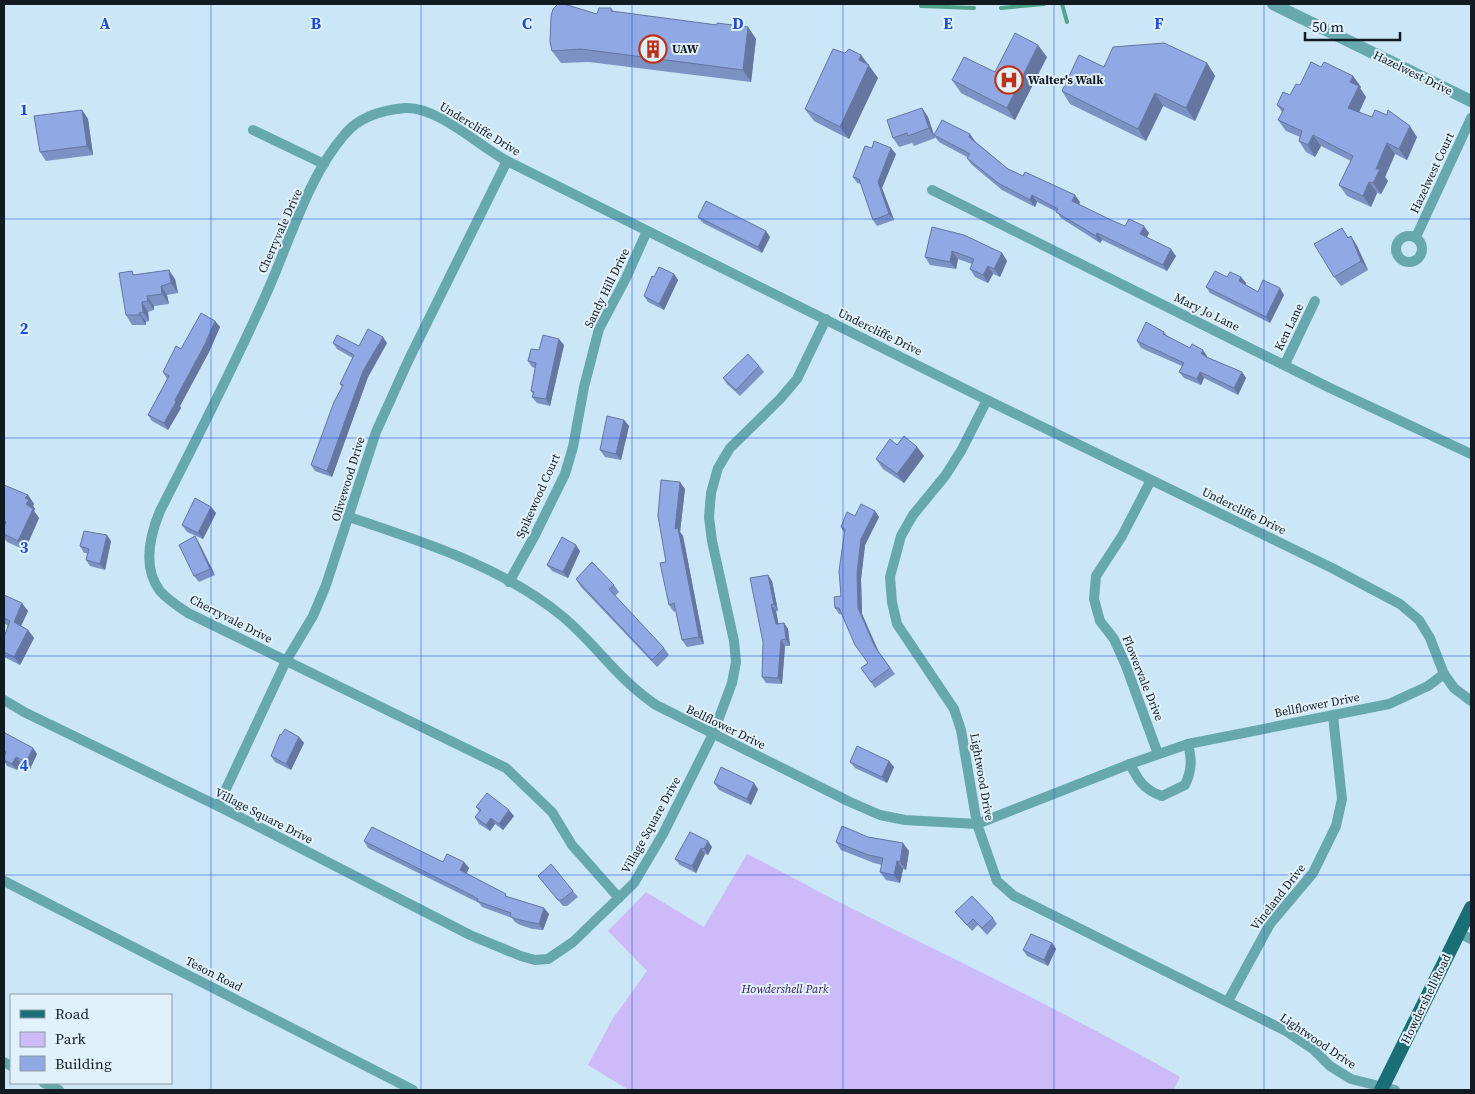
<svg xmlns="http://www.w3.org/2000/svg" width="1475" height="1094" font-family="'Source Serif 4',serif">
<rect width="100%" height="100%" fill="#cbe6f6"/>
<path fill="#cdbaf9" d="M747,854C782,871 816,891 851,908C962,963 1073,1016 1180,1077L1174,1090H629L588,1065L612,1020L647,971L608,931L646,892L704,927Z"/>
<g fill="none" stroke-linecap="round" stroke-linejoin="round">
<g stroke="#50a58c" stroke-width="4">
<polyline points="1062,4 1067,22"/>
<polyline points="921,6 974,8"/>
<polyline points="1001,8 1044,4"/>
</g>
<g stroke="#66a8ae" stroke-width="10">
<polyline points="253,130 324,164"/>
<polyline points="932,190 1328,387 1471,454"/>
<circle cx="1409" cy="249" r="13"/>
<polyline points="1416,237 1471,118"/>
<polyline points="1285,364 1315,301"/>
<polyline points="987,400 961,451 945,476 913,515 901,536 890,577 892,602 897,624 954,709 961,730 977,824 997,881 1014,896 1286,1031 1313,1049 1330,1066 1351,1079 1395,1090"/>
<polyline points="1151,480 1122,536 1096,576 1094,599 1100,621 1114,639 1126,666 1158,754"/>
<path d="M349,517C421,541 503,567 562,616C597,645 617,679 656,705L850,802L880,815L905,820L977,824L1130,764L1188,744L1389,704L1428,686L1444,674"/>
<polyline points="509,582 535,535 565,474 573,447 584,387 599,329 626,278 647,231"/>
<polyline points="4,700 24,712 218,806 470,935 521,956 535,960 548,959 573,942 634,883 663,834 713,734 732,683 736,662 734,641 712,541 709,517 711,493 718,468 730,448 780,399 797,379 826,319"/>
<path d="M1130,764C1138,780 1144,790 1162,796L1185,785C1192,770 1192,760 1188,744"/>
<polyline points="218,806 286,661 313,616 326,585 376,432 409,359 507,161"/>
<polyline points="4,881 413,1090"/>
<path d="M619,898L572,845L552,812L506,768L188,613C179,607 168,600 160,591C142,567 150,535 160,511C197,438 235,365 268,290C290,240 309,175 345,134C360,116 383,110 405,108C437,106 479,146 507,161L987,400L1332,568L1400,604L1419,620L1430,638L1444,674L1454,688L1471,701"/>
<polyline points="1459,933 1471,939"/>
<polyline points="1228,1001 1270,924 1313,873 1336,826 1342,799 1333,716"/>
<polyline points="4,1062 11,1066"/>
<polyline points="44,1083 59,1090"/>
</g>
<polyline stroke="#66a8ae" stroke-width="12" points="1273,4 1471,101"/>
<polyline stroke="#1a6e76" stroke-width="14" points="1381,1090 1471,908"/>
</g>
<g fill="#7c91c4">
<polygon points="611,8 614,12 717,25 748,27 756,39 751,82 589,62 561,63 552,51 597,14"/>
<polygon points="845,53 861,55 878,78 849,139 814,121 805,109"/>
<polygon points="1047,57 1015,120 961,93 952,80 995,72"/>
<polygon points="1207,63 1215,76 1195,121 1163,106 1146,141 1070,104 1062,91 1104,67"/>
<polygon points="1353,76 1361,87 1360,88 1366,97 1359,112 1417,137 1407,160 1395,154 1385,177 1388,181 1381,194 1377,193 1371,207 1347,196 1339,185 1351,161 1321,146 1315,157 1306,152 1299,141 1300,137 1286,131 1278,120 1282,112 1277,105 1290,95 1300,85"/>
<polygon points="922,108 928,117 934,135 975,141 1008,169 1080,202 1079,205 1111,220 1125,226 1149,233 1147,237 1176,256 1167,271 1102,240 1100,243 1061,218 1057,212 1037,202 1035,207 1002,190 971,164 967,158 967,157 939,142 935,137 935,138 914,146 912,143 899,147 893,138"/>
<polygon points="82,110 88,119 93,155 46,161 40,152"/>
<polygon points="872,148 896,154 882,188 894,220 877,226 873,220 861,184 857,183 853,177"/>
<polygon points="698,217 770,237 762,253 703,223"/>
<polygon points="932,227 1002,253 1007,261 1000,277 993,274 988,283 975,277 970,269 972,264 958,259 956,269 930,265 925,257"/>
<polygon points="1351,236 1357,246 1368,270 1341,286 1334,277 1349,238"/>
<polygon points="132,271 134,275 175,279 178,293 167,295 169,304 154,306 154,310 148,312 149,321 146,322 146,325 132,325 126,315"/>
<polygon points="674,274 678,280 664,310 648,302 644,296 654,277"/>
<polygon points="1227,277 1241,277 1246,283 1245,284 1258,292 1284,295 1270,323 1210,293 1206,287"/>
<polygon points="215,321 220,327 209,352 180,406 181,408 168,430 152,421 148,415 167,379 163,372 181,349"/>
<polygon points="1164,332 1168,337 1207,356 1207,357 1242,372 1246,378 1238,395 1204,378 1201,385 1184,378 1179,372 1182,366 1141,348 1137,341"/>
<polygon points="333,343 359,346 387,343 368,377 332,477 315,471 311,465 342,387 340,384 353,358 337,349"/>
<polygon points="564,345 550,406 537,403 532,397 533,394 531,391 535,368 532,367 528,361 539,350"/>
<polygon points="759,366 764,372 740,396 727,384 723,378"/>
<polygon points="624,420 629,426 621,460 605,457 600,450"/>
<polygon points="897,445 917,447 924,456 904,483 883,469 876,459"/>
<polygon points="4,486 28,495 34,504 33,506 35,509 34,511 39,518 25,550 7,542 4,538"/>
<polygon points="685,489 680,532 683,536 704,644 687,647 682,640 676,611 674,612 669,605 666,562"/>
<polygon points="211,507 216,513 203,539 187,532 182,525"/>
<polygon points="875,511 879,517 865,545 861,579 862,614 879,652 895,674 875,688 861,668 868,663 842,614 839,614 835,608 841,596 844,533 841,527 855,516"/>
<polygon points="195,536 199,543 215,575 199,582 194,576"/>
<polygon points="111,541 105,570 90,566 86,560 87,553 84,553 80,546"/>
<polygon points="580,551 568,578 552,571 547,565"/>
<polygon points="576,579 614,585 619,592 615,596 664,648 669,655 657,667 581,587"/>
<polygon points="772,581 778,611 776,611 778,624 784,623 788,629 790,646 785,646 782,684 766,683 762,677"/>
<polygon points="4,595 28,611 21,626 28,630 34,638 20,665 4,657 4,637 8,626 4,623"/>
<polygon points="281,735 299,737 304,743 291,770 275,762 271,756"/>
<polygon points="4,736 33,748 37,754 30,769 20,763 17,770 7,766 4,761"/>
<polygon points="889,761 894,767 887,783 855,768 850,762"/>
<polygon points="714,783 758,789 751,805 719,790"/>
<polygon points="476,807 514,816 503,830 495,824 490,831 479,824 475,817 479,811"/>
<polygon points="690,832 712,847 708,855 705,854 696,873 680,865 675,859"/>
<polygon points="868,837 909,851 906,870 903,869 900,883 886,880 880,872 882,865 874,863 841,850 836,842"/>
<polygon points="364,841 443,862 464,862 469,868 466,873 508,897 544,908 549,914 543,930 533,929 520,925 515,922 512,918 482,907 479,903 473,900 368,848"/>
<polygon points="538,876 573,891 578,897 567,906 563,906"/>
<polygon points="955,912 993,918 997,924 987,935 978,925 972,931 960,918"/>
<polygon points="1052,943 1056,949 1048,966 1027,956 1023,950"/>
</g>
<g fill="#6576a0">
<polygon points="748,27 756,39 751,82 743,70"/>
<polygon points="1038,45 1047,57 1015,120 1007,108"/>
<polygon points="861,55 878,78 849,139 840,127 859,60"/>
<polygon points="1207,63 1215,76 1195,121 1186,108"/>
<polygon points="1353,76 1361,87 1360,88 1366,97 1356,119 1348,108 1350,82"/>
<polygon points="1155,93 1163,106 1146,141 1138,129"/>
<polygon points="922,108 928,117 935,138 929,128"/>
<polygon points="82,110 88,119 93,155 87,146"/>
<polygon points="1410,126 1417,137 1407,160 1399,149"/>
<polygon points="970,134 975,141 974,143 969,137"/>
<polygon points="1313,135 1321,146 1315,157 1308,145"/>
<polygon points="1387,143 1395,154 1385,177 1388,181 1381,194 1373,183 1376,169"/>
<polygon points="891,148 896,154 882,188 894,220 889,214 878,182"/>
<polygon points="1369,182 1377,193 1371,207 1363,196"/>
<polygon points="1032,195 1037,202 1035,207 1030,200"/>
<polygon points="1075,195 1080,202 1077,208 1072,201"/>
<polygon points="1144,226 1149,233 1145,240 1140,234"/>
<polygon points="766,231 770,237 762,253 758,247"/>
<polygon points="1097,233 1102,240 1100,243 1096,236"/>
<polygon points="1351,236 1357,246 1368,270 1361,261"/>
<polygon points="1171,249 1176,256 1167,271 1163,265"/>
<polygon points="952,251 958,259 956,269 950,262"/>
<polygon points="1002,253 1007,261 1000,277 994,269"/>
<polygon points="988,266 993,274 988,283 983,275"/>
<polygon points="169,270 175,279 178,293 171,283"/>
<polygon points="674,274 678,280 664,310 659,304"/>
<polygon points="1241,277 1246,283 1244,287 1239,281"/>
<polygon points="161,286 167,295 169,304 162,294"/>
<polygon points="1280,288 1284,295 1270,323 1266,317"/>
<polygon points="147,296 154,306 154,310 148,301"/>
<polygon points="142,302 148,312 149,321 143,312"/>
<polygon points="139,313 146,322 146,325 140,315"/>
<polygon points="215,321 220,327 209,352 180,406 181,408 168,430 164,423"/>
<polygon points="383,337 387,343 368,377 332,477 327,471 363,371"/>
<polygon points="559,339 564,345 550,406 546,399"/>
<polygon points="1203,350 1207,356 1206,359 1201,353"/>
<polygon points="1200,372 1204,378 1201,385 1197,379"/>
<polygon points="1242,372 1246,378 1238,395 1234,388"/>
<polygon points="624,420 629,426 621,460 616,454"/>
<polygon points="917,447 924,456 904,483 897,474"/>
<polygon points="680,482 685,489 680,532 683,536 704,644 699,637 675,529"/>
<polygon points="28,495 34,504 33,506 35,509 34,511 39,518 25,550 18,541 25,498"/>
<polygon points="211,507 216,513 203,539 198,533"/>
<polygon points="875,511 879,517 865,545 861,579 862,614 879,653 875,647 858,608 857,573 861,539"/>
<polygon points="107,535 111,541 105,570 100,564"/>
<polygon points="195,536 199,543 215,575 210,569"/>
<polygon points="576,545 580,551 568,578 563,572"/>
<polygon points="768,575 772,581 778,611 774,604"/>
<polygon points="22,603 28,611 19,630 14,622"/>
<polygon points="771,605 776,611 780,631 776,624"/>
<polygon points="784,623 788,629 790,646 786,639"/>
<polygon points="28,630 34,638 20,665 14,657"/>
<polygon points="781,640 785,646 782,684 778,678"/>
<polygon points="299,737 304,743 291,770 286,764"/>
<polygon points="33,748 37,754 30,769 26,762"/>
<polygon points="16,757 20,763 17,770 12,764"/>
<polygon points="889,761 894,767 887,783 882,777"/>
<polygon points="754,783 758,789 751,805 747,799"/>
<polygon points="509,810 514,816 503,830 499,824"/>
<polygon points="491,818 495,824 490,831 486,825"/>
<polygon points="708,841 712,847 708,855 704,849"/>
<polygon points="903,843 909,851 906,870 900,862"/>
<polygon points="701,848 705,854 696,873 692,866"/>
<polygon points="897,861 903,869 900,883 894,875"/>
<polygon points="464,862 469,868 465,877 460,870"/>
<polygon points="544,908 549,914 543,930 539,924"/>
<polygon points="1052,943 1056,949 1048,966 1044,960"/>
</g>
<g fill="#90a9e4" stroke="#6576a0">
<polygon points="558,4 564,4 597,14 599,8 611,8 611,11 717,25 717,23 748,27 743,70 581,49 552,51 550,42 551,16 553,9"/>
<polygon points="1015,33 1038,45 1007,108 952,80 964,57 995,72"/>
<polygon points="1164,43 1207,63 1186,108 1155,93 1138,129 1062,91 1079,55 1104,67 1113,47"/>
<polygon points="833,49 845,53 849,49 861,55 859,60 869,65 840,127 805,109"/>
<polygon points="1311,62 1321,67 1324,62 1353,76 1350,82 1359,86 1348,108 1372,117 1375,110 1387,115 1388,110 1410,126 1399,149 1387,143 1376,169 1380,169 1373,183 1369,182 1363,196 1339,185 1353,156 1313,135 1308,145 1299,141 1302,131 1278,120 1284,109 1277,105 1283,92 1290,95 1296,84 1300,85"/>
<polygon points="922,108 929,128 908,136 907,133 893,138 887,120"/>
<polygon points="82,110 87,146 40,152 34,116"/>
<polygon points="942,120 970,134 969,137 1008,169 1023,176 1025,172 1075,195 1072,201 1111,220 1125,226 1129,219 1144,226 1140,234 1171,249 1163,265 1097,233 1096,236 1056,212 1058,209 1032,195 1030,200 998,183 967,158 970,154 934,135"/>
<polygon points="874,141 891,148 878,182 889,214 873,220 859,179 853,177 865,146 872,148"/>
<polygon points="706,201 766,231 758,247 698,217"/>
<polygon points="932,227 964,235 1002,253 994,269 988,266 983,275 970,269 974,259 952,251 950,262 925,257"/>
<polygon points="1342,228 1348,238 1351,236 1361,261 1334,277 1314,244"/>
<polygon points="659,267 674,274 659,304 644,296 652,276 654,277"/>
<polygon points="169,270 171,283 161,286 162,294 147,296 148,301 142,302 143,312 139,313 140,315 126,315 119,273 132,271 133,275"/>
<polygon points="1215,271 1227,277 1230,272 1241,277 1239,281 1258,292 1263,280 1280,288 1266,317 1206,287"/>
<polygon points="201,313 215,321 204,346 175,400 176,402 164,423 148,415 169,376 163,372 176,346 181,349"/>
<polygon points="1146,322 1164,332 1163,334 1190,348 1192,344 1203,350 1201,353 1206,357 1242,372 1234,388 1200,372 1197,379 1179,372 1184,363 1137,341"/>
<polygon points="368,329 383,337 363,371 327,471 311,465 334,402 343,385 340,384 354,355 333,343 337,335 359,346"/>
<polygon points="543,335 559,339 546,399 532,397 534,392 531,391 536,363 528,361 531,349 539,350"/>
<polygon points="748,354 759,366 736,390 723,378"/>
<polygon points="607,416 624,420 616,454 600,450"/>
<polygon points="904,436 917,447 897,474 876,459 890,439 897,445"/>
<polygon points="661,480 680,482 675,529 678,528 699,637 682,640 674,603 669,605 660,563 666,562 658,516"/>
<polygon points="4,485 28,495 25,498 29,500 26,504 33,509 18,541 4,534 4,526 6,522 4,521"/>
<polygon points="195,498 211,507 198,533 182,525"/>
<polygon points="861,504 875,511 861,539 857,573 858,608 875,647 890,668 871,682 861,668 868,663 855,645 839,608 835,608 834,597 841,596 839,571 845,529 841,527 847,512 855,516"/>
<polygon points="84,531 107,535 100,564 86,560 89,549 80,546"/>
<polygon points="195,536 210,569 194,576 179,545"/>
<polygon points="562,537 576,545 563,572 547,565"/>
<polygon points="592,562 614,585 609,589 664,648 652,660 576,579"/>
<polygon points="768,575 774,604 771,605 776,624 784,623 786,639 781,640 778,678 762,677 763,642 750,578"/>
<polygon points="4,595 22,603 14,622 28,630 14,657 4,652 4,637 10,621 4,618"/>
<polygon points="285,729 299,737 286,764 271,756 280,734 281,735"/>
<polygon points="5,733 33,748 26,762 16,757 12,764 4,760 4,757 6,752 4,751 4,736"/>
<polygon points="857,746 889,761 882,777 850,762"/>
<polygon points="721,767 754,783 747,799 714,783"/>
<polygon points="487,793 509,810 499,824 491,818 486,825 475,817 481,810 476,807"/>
<polygon points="842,826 868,837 903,843 900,862 897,861 894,875 880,872 883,858 868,855 836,842"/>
<polygon points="372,827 443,862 447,854 464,862 460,870 506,894 505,896 544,908 539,924 529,922 516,919 510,916 511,913 477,901 478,899 469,894 364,841"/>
<polygon points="690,832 708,841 704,849 701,848 692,866 675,859"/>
<polygon points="551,864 573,891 562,900 558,900 538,876"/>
<polygon points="972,896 993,918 982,928 973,919 967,925 955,912"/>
<polygon points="1031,934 1052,943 1044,960 1023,950"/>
</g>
<path fill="none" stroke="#1d4ed8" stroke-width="1" stroke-opacity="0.55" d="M211,4V1090M421,4V1090M632,4V1090M843,4V1090M1054,4V1090M1264,4V1090M4,219H1471M4,438H1471M4,656H1471M4,875H1471"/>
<defs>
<g id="building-ring" transform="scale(1.4375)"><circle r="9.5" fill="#e1f1fb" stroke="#bd3216" stroke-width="1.5"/><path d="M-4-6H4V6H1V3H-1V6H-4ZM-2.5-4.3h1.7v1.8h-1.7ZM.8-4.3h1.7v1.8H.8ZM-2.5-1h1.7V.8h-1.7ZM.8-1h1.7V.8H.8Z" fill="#bd3216"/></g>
<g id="hospital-ring" transform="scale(1.4375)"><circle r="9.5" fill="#e1f1fb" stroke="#bd3216" stroke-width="1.5"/><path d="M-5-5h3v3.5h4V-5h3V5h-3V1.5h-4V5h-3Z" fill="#bd3216"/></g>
</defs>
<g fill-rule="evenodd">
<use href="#building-ring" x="653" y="49"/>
<use href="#hospital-ring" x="1009" y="80"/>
</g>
<g text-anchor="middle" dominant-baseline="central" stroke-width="4" stroke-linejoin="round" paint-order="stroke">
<g font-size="12" font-weight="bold" fill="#121b21" stroke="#e1f1fb" text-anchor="start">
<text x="672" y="49">UAW</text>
<text x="1028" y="80">Walter's Walk</text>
</g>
<g font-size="12" fill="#121b21" stroke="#e1f1fb">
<text transform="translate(1413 73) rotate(26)">Hazelwest Drive</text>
<text transform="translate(480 129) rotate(31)">Undercliffe Drive</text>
<text transform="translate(1432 173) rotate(-65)">Hazelwest Court</text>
<text transform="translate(280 231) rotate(-66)">Cherryvale Drive</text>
<text transform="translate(607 288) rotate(-64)">Sandy Hill Drive</text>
<text transform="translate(1207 312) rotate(26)">Mary Jo Lane</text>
<text transform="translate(1289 327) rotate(-64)">Ken Lane</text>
<text transform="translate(880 332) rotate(26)">Undercliffe Drive</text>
<text transform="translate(348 479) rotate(-73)">Olivewood Drive</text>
<text transform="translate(538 496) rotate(-66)">Spikewood Court</text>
<text transform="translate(1244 511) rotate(26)">Undercliffe Drive</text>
<text transform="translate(231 619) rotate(27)">Cherryvale Drive</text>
<text transform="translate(1143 678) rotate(68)">Flowervale Drive</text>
<text transform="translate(1317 705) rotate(-11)">Bellflower Drive</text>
<text transform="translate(726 727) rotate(26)">Bellflower Drive</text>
<text transform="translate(982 777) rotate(80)">Lightwood Drive</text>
<text transform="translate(264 816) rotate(27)">Village Square Drive</text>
<text transform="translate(651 825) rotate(-61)">Village Square Drive</text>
<text transform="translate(1278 897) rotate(-52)">Vineland Drive</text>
<text transform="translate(214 974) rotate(27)">Teson Road</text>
<text transform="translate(1426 999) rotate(-64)">Howdershell Road</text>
<text transform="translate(1318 1041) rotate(34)">Lightwood Drive</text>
</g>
<g font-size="12" font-style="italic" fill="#35165e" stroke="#e1f1fb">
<text x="785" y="989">Howdershell Park</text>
</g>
</g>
<g font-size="16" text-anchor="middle" font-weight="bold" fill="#1d4ed8" stroke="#e1f1fb" stroke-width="4" stroke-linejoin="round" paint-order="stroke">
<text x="105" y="29">A</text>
<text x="316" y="29">B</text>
<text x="527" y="29">C</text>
<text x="738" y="29">D</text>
<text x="948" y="29">E</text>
<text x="1159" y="29">F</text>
<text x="24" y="115">1</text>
<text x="24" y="334">2</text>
<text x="24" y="553">3</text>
<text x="24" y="771">4</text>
</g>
<rect width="1475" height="1094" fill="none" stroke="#121b21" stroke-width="10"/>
<rect x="10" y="994" width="162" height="90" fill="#e1f1fb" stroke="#8e9ba4"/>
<rect x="20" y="1010" width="25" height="8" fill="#1a6e76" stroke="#8e9ba4"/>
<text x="55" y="1019" font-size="15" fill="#121b21">Road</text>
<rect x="20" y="1032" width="25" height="15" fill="#cdbaf9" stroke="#8e9ba4"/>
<text x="55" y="1044" font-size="15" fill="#121b21">Park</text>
<rect x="20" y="1056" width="25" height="15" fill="#90a9e4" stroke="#8e9ba4"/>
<text x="55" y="1069" font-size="15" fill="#121b21">Building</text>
<path d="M1305 32v8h95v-8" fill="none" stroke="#121b21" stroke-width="2.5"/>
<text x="1312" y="32" font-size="15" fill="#121b21" stroke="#e1f1fb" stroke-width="4" paint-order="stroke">50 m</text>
</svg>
